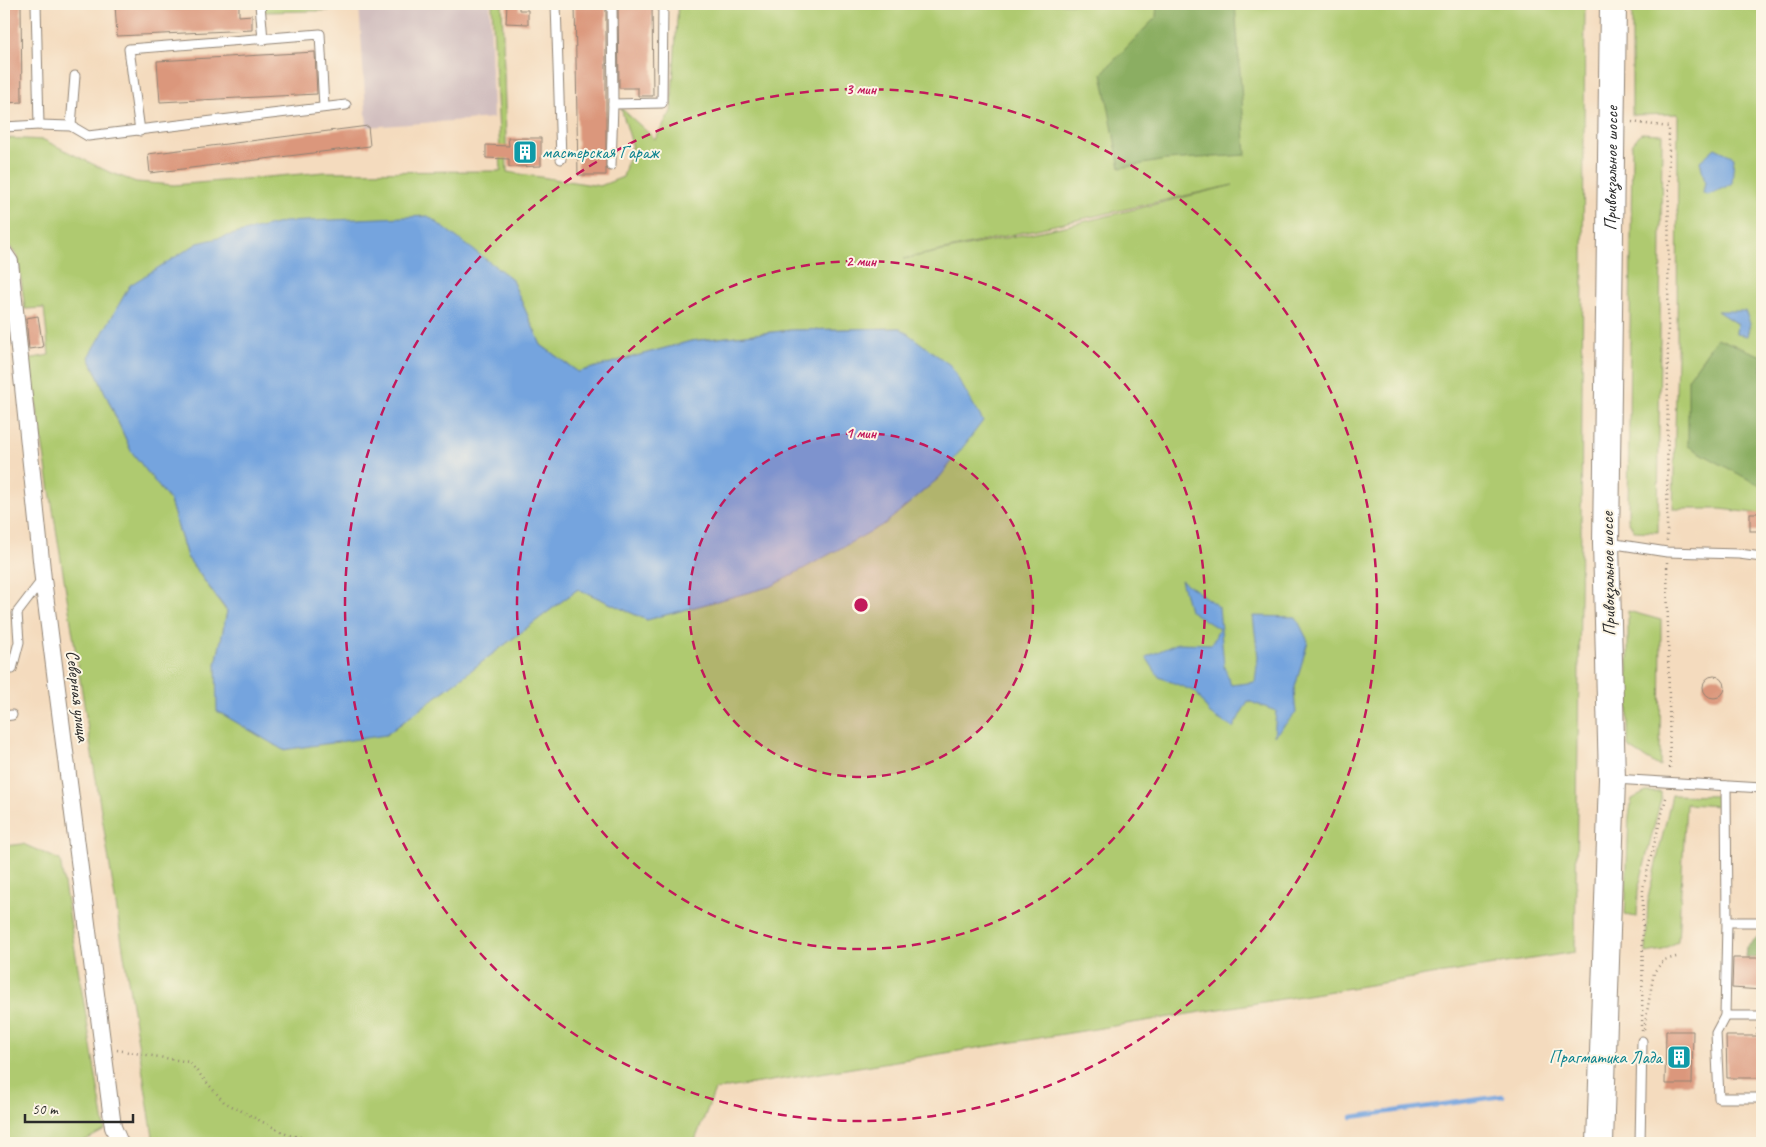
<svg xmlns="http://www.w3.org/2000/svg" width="1766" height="1147" font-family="Caveat,sans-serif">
<rect width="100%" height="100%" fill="#fcf5e5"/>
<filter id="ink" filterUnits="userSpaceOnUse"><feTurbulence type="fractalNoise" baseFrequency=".02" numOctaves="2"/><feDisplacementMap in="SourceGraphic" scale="10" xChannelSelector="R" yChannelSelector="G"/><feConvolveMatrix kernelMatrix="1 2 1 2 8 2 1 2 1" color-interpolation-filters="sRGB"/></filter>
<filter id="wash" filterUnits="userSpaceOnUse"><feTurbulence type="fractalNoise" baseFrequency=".0096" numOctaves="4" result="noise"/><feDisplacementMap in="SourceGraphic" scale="20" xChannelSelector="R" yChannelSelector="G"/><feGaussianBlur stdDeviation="1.12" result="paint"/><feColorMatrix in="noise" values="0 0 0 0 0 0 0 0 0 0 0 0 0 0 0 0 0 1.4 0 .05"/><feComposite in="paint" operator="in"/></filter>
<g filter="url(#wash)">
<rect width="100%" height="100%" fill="#f4dbbe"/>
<polygon fill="#d2bfbf" points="359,4 490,4 493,118 367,127"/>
<g fill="#afca70" stroke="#6d7a4e" fill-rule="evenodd">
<polygon points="261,4 359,4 360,10 262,12"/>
<path d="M492,4H502L507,172L600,186L623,177L632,144L621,108L655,139L671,112L678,4H1585L1581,531L1575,952L715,1090L694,1143H154L29,359L49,355L44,308L25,309L18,257L4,239V138L44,140L109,172L136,182L174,185L325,172L501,171ZM1233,185L1070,225L903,259H904ZM511,278L541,345L578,372L691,341L791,330L900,328L940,477L886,523L772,586L647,620L578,589L386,735L216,664L227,612L187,557L170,501L131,451L89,357Z"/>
<path d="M1632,4H1762V514L1721,509H1673L1677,354L1678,114L1632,115ZM1718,311L1750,323L1736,334L1737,324Z"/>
<polygon points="1641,133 1662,134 1658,532 1634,531 1628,520 1632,144"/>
<polygon points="1628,611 1661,620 1660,767 1628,747"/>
<polygon points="1646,792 1661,792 1661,799 1638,890 1637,917 1625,915 1629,816 1632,799"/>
<polygon points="1672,795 1720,796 1720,806 1686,804 1678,941 1663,950 1646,953 1648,898"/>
<polygon points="23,844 60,860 105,1130 80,1143 4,1143 4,846"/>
</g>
<g fill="#8bae62" stroke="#5b6c46">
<polygon points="1157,4 1235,4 1246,155 1166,160 1120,168 1102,73 1156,17"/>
<polygon points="1717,338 1762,356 1762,487 1688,446 1688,379"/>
<polygon points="1762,932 1762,957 1745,957 1746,948"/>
</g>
<g fill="#75a4de" stroke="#506884">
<polygon points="1715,148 1734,157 1732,184 1708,195 1703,193 1705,182 1700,161"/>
<polygon points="428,216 511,278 541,345 578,372 691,341 791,330 900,328 950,365 983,421 940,477 886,523 772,586 647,620 578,589 386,735 283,750 217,711 216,664 227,611 187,557 170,501 131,451 89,357 130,285 198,243 284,222"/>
<polygon points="1717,311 1745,311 1750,323 1747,336 1736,334 1737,324"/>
<polygon points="1181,580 1219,607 1224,666 1231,685 1255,682 1258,657 1253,616 1296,617 1308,641 1294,691 1296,713 1274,736 1276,711 1248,701 1233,728 1210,714 1196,692 1159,677 1146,657 1178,643 1212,644 1219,629 1189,610"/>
</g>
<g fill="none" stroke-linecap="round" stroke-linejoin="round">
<polyline stroke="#75a4de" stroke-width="4.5" points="1352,1117 1503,1096"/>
</g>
<g id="blocks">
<g fill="#db977b">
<polygon points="4,4 21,4 22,102 4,103"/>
<polygon points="115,4 239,4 239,16 252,15 252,30 117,36"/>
<polygon points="507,4 519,4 519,10 528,10 528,24 506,23"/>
<polygon points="575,4 606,4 606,175 578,175"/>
<polygon points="618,4 652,4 653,96 638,96 638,88 619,88"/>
<polygon points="315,52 317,94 160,102 157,61"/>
<polygon points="368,126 370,146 150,173 148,154"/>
<polygon points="508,138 541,138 541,166 509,167 509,159 486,158 486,145 509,146"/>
<polygon points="38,316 43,347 29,349 26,318"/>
<rect x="1750" y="513" width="11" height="18"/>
<circle cx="1714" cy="687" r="11"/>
<polygon points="1733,958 1762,958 1762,990 1732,988"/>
<polygon points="1666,1031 1693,1031 1692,1084 1665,1084"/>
<polygon points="1726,1036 1762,1036 1762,1078 1727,1078"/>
</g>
</g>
</g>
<g filter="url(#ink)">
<use href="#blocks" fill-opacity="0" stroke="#908374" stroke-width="1"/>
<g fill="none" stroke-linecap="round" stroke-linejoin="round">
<g stroke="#908374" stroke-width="11">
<g id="lane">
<polyline points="260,4 263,40"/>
<polyline points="556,4 561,159"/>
<polyline points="613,104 662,103 663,4"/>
<polyline points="39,125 71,126 88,136 346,105"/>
<polyline points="71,126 75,76"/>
<polyline points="4,127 39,125 36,4"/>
<polyline points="140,131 129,49 320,34 324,107"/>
<polyline points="611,166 613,104 612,4"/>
<polyline points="1609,543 1667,552 1739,554 1762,557"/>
<polyline points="4,669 12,669 19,642 17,613 43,579"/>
<polyline points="4,716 12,715"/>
<polyline points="1614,779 1762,788"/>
<polyline points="1726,786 1727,922 1762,922"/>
<polyline points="1727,922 1725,1016 1716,1033 1719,1098 1762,1098"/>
<polyline points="1725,1016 1762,1016"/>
<polyline points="1640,1143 1642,1041"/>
</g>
</g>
<g stroke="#908374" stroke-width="18">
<polyline id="street" points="4,253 10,262 43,579 113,1127 120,1143"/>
</g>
<g stroke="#908374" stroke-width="28">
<g id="primary">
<path id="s1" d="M1600,1143L1612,779L1606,543L1613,4"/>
</g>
</g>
<g stroke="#908374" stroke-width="2.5" stroke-dasharray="1 4" stroke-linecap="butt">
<polyline points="1632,122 1669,127 1667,542"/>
<polyline points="1667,562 1670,772"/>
<polyline points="1757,1028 1757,1036"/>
<polyline points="1644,1029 1654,972 1664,960 1680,956"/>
<polyline points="1642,1031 1643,888 1667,794"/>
<polyline points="117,1050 189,1062 224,1102 288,1135 335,1143"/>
</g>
<use href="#lane" stroke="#fff" stroke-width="9"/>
<use href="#street" stroke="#fff" stroke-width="16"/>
<use href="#primary" stroke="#fff" stroke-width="26"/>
</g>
</g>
<circle cx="861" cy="605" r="172" fill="#c2185b" fill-opacity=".12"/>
<g fill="none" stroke="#c2185b" stroke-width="2.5" stroke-dasharray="9 6">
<circle cx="861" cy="605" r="172"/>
<circle cx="861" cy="605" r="344"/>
<circle cx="861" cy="605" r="516"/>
</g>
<defs>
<g id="building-square" transform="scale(1.25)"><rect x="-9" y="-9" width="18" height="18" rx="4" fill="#0f9aa8" stroke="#fcf5e5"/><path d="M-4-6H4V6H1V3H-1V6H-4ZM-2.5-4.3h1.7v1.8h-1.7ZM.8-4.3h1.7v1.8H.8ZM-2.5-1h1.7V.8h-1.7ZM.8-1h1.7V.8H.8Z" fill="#fff"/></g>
</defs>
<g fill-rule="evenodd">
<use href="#building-square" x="525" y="152"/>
<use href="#building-square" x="1679" y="1057"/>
</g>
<g text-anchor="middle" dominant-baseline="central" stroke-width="4" stroke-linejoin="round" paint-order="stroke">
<g font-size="18" fill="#0d838f" stroke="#fcf5e5" text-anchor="start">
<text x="542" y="152">мастерская Гараж</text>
<text x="1662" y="1057" text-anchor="end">Прагматика Лада</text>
</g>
<g font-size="18" fill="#2b2b2b" stroke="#fcf5e5">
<text stroke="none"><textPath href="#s1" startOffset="975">Привокзальное шоссе</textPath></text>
<text transform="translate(1608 574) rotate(-91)">Привокзальное шоссе</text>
<text transform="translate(78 696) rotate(83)">Северная улица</text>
</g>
</g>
<circle cx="861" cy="605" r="8" fill="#c2185b" stroke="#fcf5e5" stroke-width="2.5"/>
<g font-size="15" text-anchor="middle" font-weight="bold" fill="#c2185b" stroke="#fcf5e5" stroke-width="4" stroke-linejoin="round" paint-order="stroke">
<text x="861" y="94">3 мин</text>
<text x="861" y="266">2 мин</text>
<text x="861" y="438">1 мин</text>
</g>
<rect width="1766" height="1147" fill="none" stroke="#fcf5e5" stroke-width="20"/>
<path d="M25 1114v8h108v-8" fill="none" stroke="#2b2b2b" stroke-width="2.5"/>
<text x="32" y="1114" font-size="15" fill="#2b2b2b" stroke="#fcf5e5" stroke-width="4" paint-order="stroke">50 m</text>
</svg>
